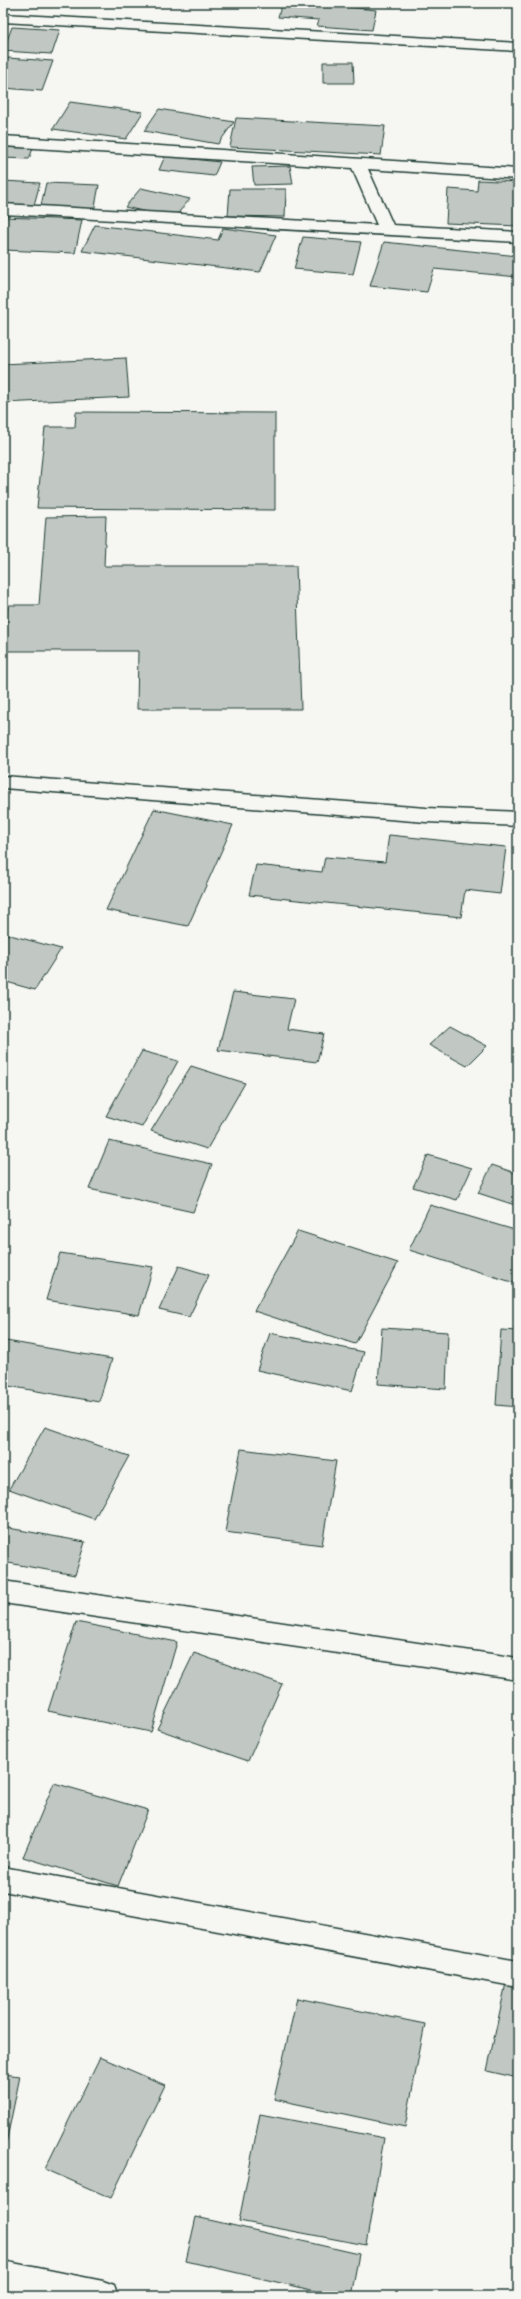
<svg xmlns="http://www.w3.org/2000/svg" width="521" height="2299" font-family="Delius,sans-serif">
<rect width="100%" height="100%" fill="#f6f6f2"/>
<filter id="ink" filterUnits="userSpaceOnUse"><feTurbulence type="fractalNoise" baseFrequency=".025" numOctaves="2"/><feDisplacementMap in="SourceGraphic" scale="8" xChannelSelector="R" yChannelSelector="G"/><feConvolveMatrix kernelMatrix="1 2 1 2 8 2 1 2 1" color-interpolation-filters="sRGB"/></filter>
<g filter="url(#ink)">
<g fill="#c1c8c3" stroke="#1f3d34">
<polygon points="282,3 349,3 348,7 376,10 372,30 317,26 319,20 278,17"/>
<polygon points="12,27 60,30 52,54 3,51"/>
<polygon points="7,58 53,61 42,91 3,88 3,67"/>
<polygon points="323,62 353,62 354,83 323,83"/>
<polygon points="70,102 143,112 126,139 53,129"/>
<polygon points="159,109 234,122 218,144 144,131"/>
<polygon points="236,118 385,126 381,155 230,147"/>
<polygon points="3,146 33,148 29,159 3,158"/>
<polygon points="165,156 220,162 214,176 159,170"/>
<polygon points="290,166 293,184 254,185 252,167"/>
<polygon points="478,180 518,182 518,226 446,223 448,189 477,191"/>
<polygon points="3,181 40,183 34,205 3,204"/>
<polygon points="46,183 99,185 94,212 40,210"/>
<polygon points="141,188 190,199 174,218 125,207"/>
<polygon points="230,189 286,189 285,217 228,216"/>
<polygon points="3,217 82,220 75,253 3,250"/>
<polygon points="95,225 218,240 223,228 276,235 260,272 82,251"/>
<polygon points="303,237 361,242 353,274 294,269"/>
<polygon points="384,242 518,256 518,277 434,269 427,292 370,286"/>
<polygon points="126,358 129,397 3,403 3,364"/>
<polygon points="76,412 275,413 275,510 37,508 45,427 75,427"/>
<polygon points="106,516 104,566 296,566 301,709 137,709 138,651 4,651 8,605 39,605 46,517"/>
<polygon points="154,809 233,825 188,926 106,910"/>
<polygon points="389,835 506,847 500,894 465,890 461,917 249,895 256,865 322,872 325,857 385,862"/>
<polygon points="3,933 61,949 35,990 3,981"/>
<polygon points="233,992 294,999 287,1029 324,1034 317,1062 218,1050"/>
<polygon points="450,1026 487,1046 467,1066 429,1045"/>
<polygon points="142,1051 178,1061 142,1127 106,1116"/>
<polygon points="191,1066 245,1083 207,1149 151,1131"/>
<polygon points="109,1141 212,1164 193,1212 89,1189"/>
<polygon points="428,1155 472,1168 457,1200 413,1187"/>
<polygon points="492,1165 518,1174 518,1206 478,1193"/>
<polygon points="430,1205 518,1231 518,1284 409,1250"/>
<polygon points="298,1231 398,1263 355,1344 254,1311"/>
<polygon points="60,1253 153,1267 139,1315 46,1300"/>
<polygon points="179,1266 209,1275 189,1317 159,1310"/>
<polygon points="382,1328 448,1332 446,1389 378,1384"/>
<polygon points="501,1330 518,1331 518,1407 496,1405"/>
<polygon points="270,1333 364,1352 352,1391 257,1370"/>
<polygon points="6,1341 112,1359 99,1402 3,1385 3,1348"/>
<polygon points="45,1427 129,1456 94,1519 9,1489"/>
<polygon points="241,1449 336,1461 322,1545 225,1532"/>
<polygon points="3,1527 85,1542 75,1575 3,1562"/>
<polygon points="76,1622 177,1642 151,1732 48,1711"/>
<polygon points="194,1653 282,1684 248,1761 157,1729"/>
<polygon points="54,1783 148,1810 118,1886 23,1857"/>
<polygon points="506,1983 518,1986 518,2078 487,2071"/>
<polygon points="297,1998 425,2024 405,2127 274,2099"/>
<polygon points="100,2057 165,2085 111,2198 45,2169"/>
<polygon points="3,2074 20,2076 3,2158"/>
<polygon points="260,2114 384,2138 366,2245 239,2221"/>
<polygon points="196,2217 359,2254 351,2296 337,2296 186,2261"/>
</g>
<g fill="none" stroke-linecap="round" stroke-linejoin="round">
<g stroke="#1f3d34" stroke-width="3">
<g id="minor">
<polygon points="3,14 518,43 518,51 3,22"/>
<polygon points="3,136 518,169 518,179 368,169 393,225 518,232 518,242 3,214 3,204 377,225 352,168 3,146"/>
<polygon points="3,776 426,808 518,812 518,826 426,822 3,788"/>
<polygon points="3,1581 518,1658 518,1680 3,1603"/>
<polygon points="3,1867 518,1961 518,1987 3,1891"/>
<polygon points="3,2261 103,2281 114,2285 118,2296 29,2296 3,2291"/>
</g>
</g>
<use href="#minor" fill="#f6f6f2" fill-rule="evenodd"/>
</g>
</g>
<rect width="521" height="2299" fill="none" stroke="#f6f6f2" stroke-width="16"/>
<rect x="8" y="8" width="505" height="2283" fill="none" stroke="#1f3d34" stroke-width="1.5" filter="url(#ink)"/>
</svg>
